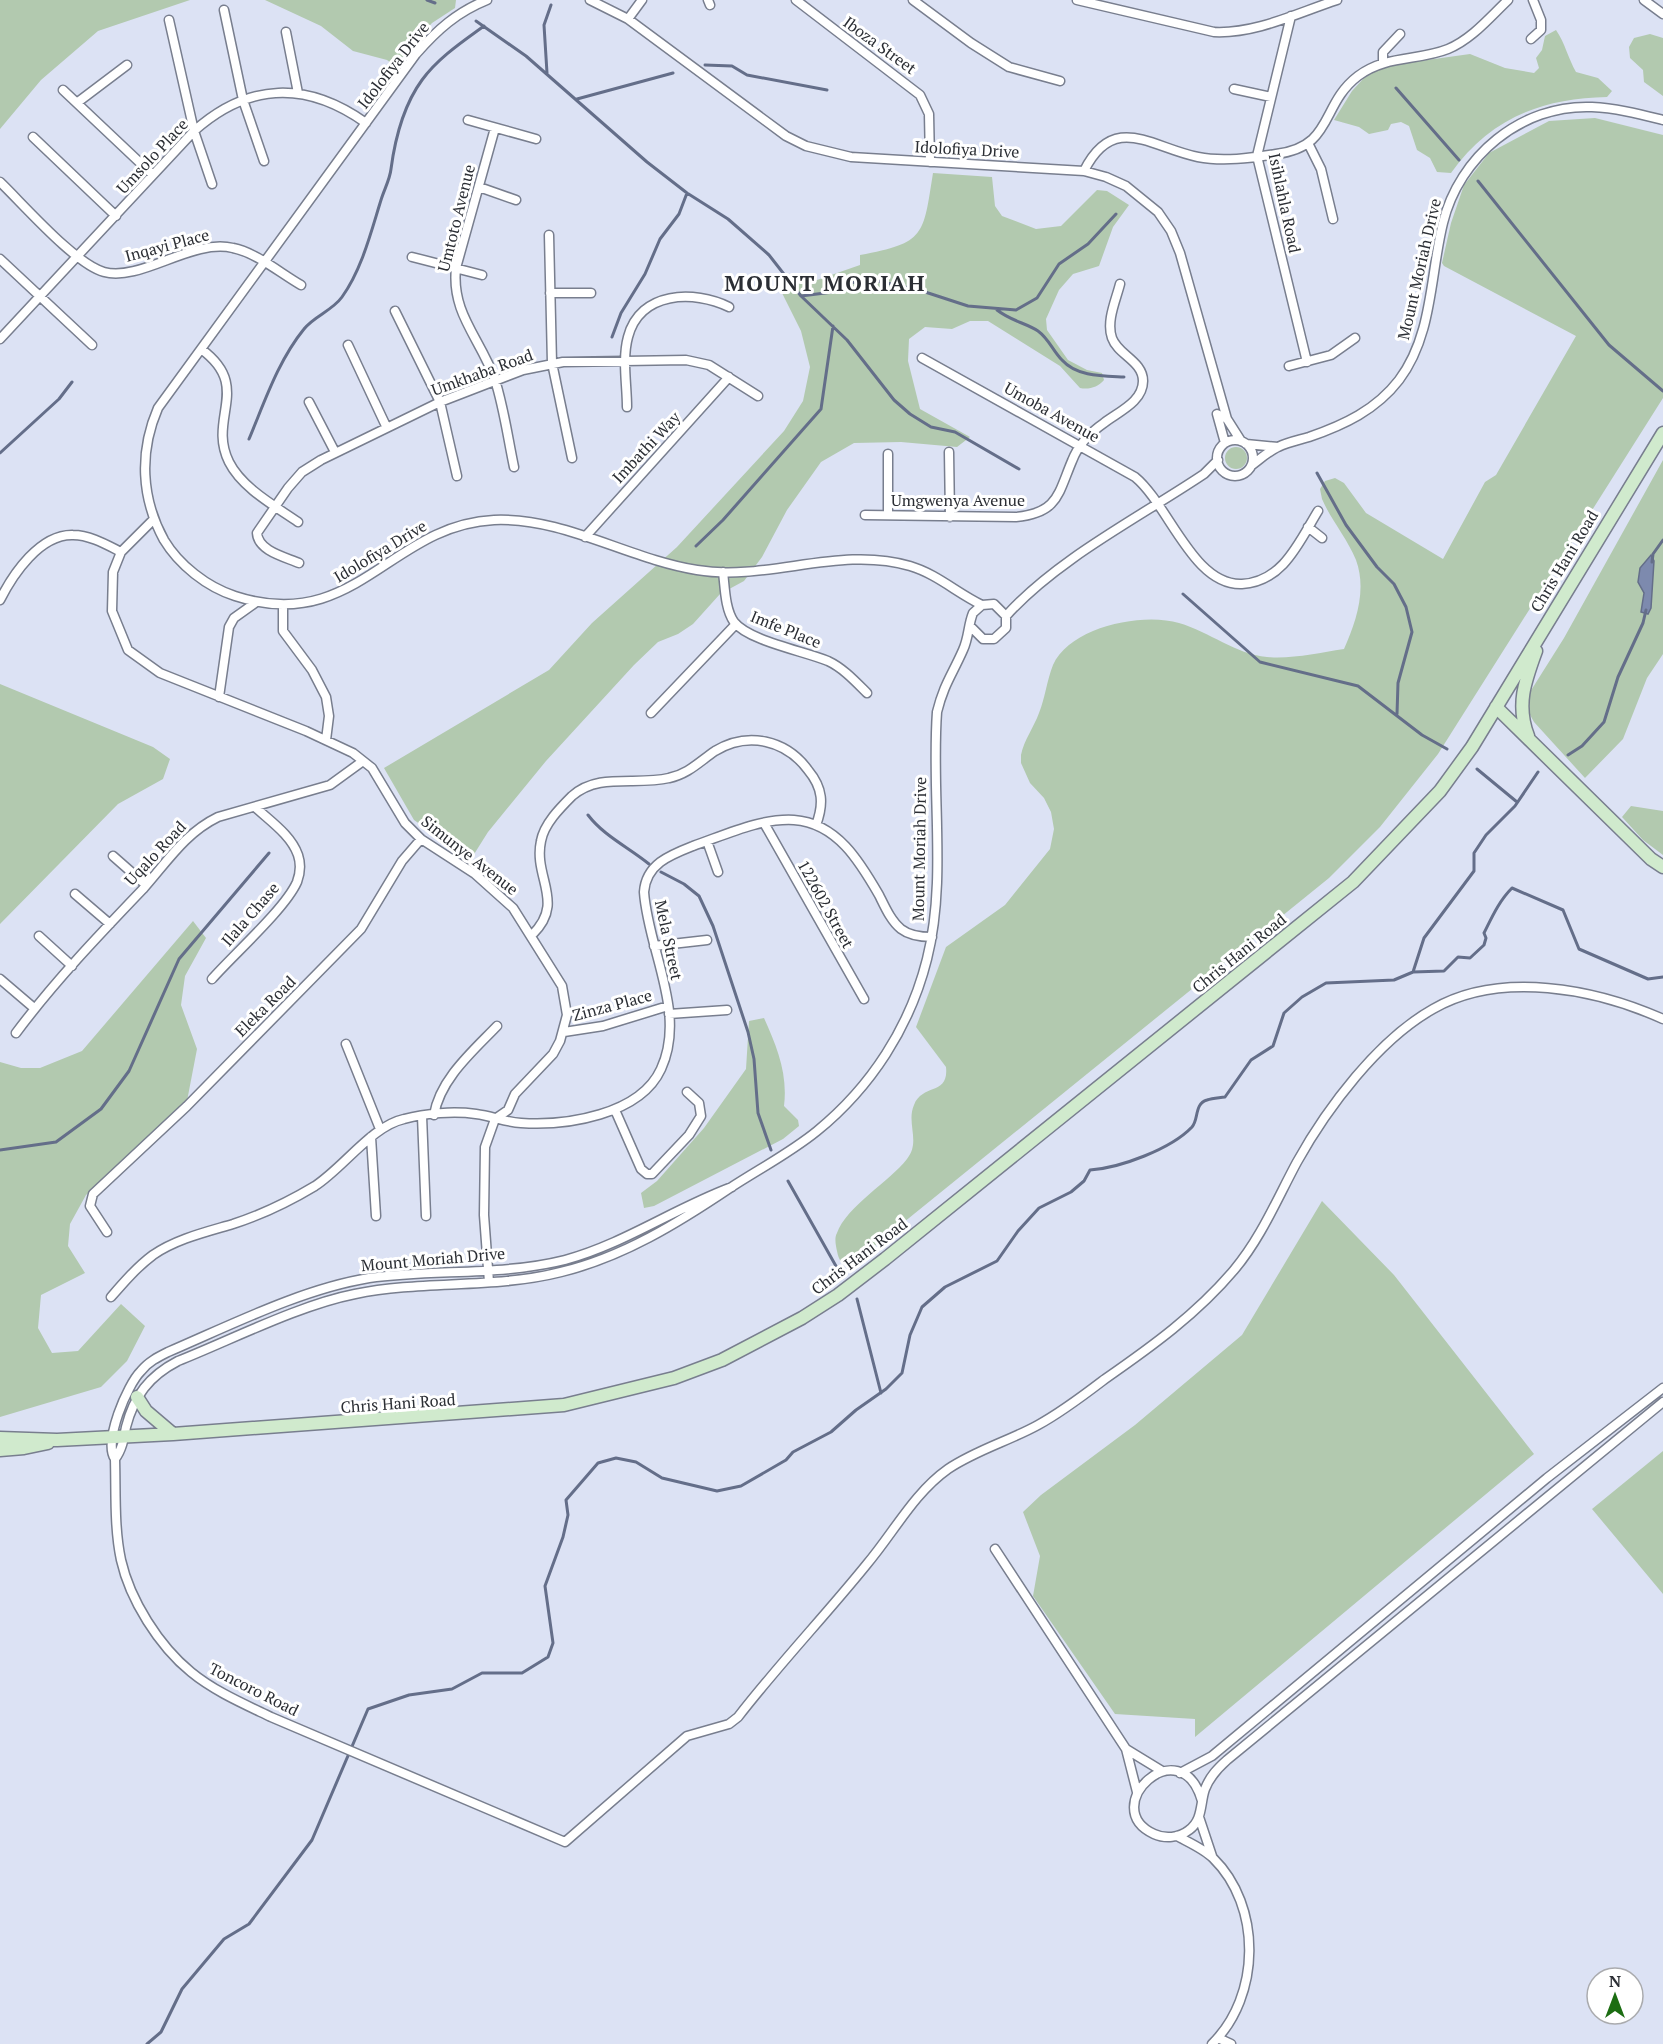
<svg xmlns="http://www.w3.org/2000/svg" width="1663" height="2044" font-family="'PT Serif',serif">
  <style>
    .green { fill: #b2c9af }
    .water { fill: #7d8aae; stroke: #646e89; stroke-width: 1.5 }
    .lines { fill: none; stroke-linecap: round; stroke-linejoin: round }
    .stream { stroke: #646e89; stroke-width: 3 }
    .street-casing { stroke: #787e8e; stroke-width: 11 }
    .secondary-casing { stroke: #787e8e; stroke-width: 15 }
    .street { stroke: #fff; stroke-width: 8 }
    .secondary { stroke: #d0eacd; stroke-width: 12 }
    .labels { text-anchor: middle; stroke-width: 6; stroke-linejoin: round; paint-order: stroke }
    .street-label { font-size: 16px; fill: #2b2e34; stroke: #fff }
    .district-label { font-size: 22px; font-weight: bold; letter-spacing: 1.5px; fill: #2b2e34; stroke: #fff }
  </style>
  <rect width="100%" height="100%" fill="#dce2f4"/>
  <!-- green -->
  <path class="green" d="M 0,0 L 190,0 L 98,31 L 41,80 L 0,129 Z
    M 265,0 L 456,0 L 455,8 L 432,23 L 395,66 L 387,60 L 353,51 L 321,26 Z
    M 1556,30 C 1565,43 1568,58 1576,72 L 1598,78 L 1612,91 L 1607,97 C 1542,98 1489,119 1451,173 L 1437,172 L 1430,158 L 1417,150 L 1409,126 L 1401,122 L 1391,124 L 1388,130 L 1369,134 L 1359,127 L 1334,120 L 1352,91 L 1364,78 L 1384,66 L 1470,54 L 1505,68 L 1534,73 L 1539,68 L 1536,58 L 1542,50 L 1545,36 Z
    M 1650,34 L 1663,38 L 1663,96 L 1644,82 L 1643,70 L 1630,58 L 1629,47 L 1634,38 Z
    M 1595,118 L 1663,135 L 1663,398 L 1438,754 L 1380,827 L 1329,878 L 851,1265 C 841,1264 839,1261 837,1251 C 836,1246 834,1238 837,1233 C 846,1207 890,1181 907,1159 C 921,1142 906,1123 914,1105 C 923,1083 949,1096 946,1067 L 916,1027 L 946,947 L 1005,905 L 1050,849 L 1054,829 L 1051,812 L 1044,798 L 1030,783 L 1021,763 L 1021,755 C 1024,740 1034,727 1039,713 C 1045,698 1047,680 1053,665 C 1070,627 1142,612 1179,623 C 1210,632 1235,654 1267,657 C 1293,659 1318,653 1344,649 C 1356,622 1367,590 1356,560 C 1347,538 1331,520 1322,499 L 1320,489 L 1325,481 L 1335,478 L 1344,483 L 1366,513 L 1443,559 L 1485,482 L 1496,475 L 1576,336 L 1444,266 L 1442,263 L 1451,223 L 1464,185 L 1489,153 L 1549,121 Z
    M 933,173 L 992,177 L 995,206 L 1002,216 L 1036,229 L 1061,226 L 1097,190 L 1107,191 L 1129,205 L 1113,227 L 1099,266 L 1073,274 L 1059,290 L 1046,319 L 1047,330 L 1068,360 L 1087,370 L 1102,373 L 1104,380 C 1098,387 1089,390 1080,388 L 1060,366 L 988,321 L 970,321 L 952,329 L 925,327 L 909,339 L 908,361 L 920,409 L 970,437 L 957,447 L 901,442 L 854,443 L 821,462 L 787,510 L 762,557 L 744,581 L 720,594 L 693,624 L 678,634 L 658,642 L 634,665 L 546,761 L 488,832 L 471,859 L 414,820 L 384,768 L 549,670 L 592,623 L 677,547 L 784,431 L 803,401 L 810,367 L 801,331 L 780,289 L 801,278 L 817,280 L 860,265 L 860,255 C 926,243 923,235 933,173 Z
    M1225 458a11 11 0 1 1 22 0a11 11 0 1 1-22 0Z
    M 1663,460 L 1663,654 L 1647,678 L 1623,739 L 1585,778 L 1534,722 L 1529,713 L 1530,692 L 1564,638 Z
    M 0,684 L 153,747 L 170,759 L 163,779 L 118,804 L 0,924 Z
    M 1631,806 L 1663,811 L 1663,855 L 1643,840 L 1622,817 Z
    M 193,921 L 206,938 L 185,976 L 181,1005 L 197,1049 L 187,1101 L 86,1195 L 70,1224 L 68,1246 L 85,1273 L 41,1295 L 38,1328 L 52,1353 L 78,1351 L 121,1304 L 145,1326 L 127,1361 L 101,1387 L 0,1417 L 0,1062 L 21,1068 L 40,1068 L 82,1051 Z
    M 764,1018 C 777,1047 788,1074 784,1106 L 798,1120 L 799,1126 L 783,1139 L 654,1206 L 644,1208 L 641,1193 L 657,1181 L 704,1128 L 746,1069 L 749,1021 Z
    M 1322,1201 L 1394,1275 L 1534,1454 L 1195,1737 L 1195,1719 L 1115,1714 L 1033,1596 L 1040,1556 L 1023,1512 L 1041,1495 L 1135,1425 L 1242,1335 Z
    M 1663,1451 L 1663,1594 L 1592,1509 Z"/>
  <!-- water -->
  <path class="water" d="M 1651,555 L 1654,561 L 1651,608 L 1648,614 L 1641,612 L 1644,593 L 1638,582 L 1640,568 Z"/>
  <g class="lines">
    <!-- stream -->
    <path class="stream" d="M 427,0 L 435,3
      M 476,21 L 526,56 L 647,162 L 687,193 L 728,219 L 769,255 L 801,296 L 847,340 L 894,400 L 910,414 L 931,427 L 955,432 L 1019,469
      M 705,65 L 732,66 L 747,75 L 827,90
      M 547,73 L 544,25 L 551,5
      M 1396,88 L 1459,160
      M 577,99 L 673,73
      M 1478,181 L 1609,345 L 1663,391
      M 801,296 L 833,292 L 863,278 L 919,290 L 968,306 L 1016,310 L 1037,298 L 1059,264 L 1088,244 L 1116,214
      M 997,310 C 1011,321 1026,323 1038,331 C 1049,339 1053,351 1062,360 C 1077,377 1104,376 1124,377
      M 612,337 L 621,313 L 645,274 L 660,239 L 679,214 L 687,193
      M 249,439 C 265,401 278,361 304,329 C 314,316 332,311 342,297 C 362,269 371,232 381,200 C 384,190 390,179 391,169 C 395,139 403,106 422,80 C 438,58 462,42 484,26
      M 0,453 L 59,399 L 72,382
      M 1317,473 L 1346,525 L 1377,567 L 1394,584 L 1406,607 L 1412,632 L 1398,683 L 1397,714
      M 696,546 L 723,520 L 821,409 L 833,326
      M 1652,562 L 1653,554 L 1663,540
      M 1183,594 L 1260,662 L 1358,686 L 1422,735 L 1447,749
      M 1568,755 L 1582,746 L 1604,722 L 1618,677 L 1643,623 L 1646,610
      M 1477,769 L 1517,802
      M 588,815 C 604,836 628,847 649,864
      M 661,872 L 684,884 L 699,896 L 713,926 L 748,1032 L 754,1059 L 758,1113 L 771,1150
      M 1413,972 L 1424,938 L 1474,871 L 1474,853 L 1486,835 L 1515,806 L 1538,772
      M 0,1150 L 56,1142 L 101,1109 L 129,1071 L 179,959 L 269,853
      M 788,1181 L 841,1275
      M 857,1299 L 881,1393
      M 147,2044 L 161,2032 L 182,1989 L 224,1939 L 249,1924 L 312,1840 L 368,1709 L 409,1695 L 452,1689 L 482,1673 L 522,1673 L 548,1657 L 553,1643 L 545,1586 L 563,1537 L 568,1515 L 566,1500 L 598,1463 L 616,1458 L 636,1462 L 662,1478 L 717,1491 L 741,1486 L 786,1460 L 793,1452 L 831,1432 L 856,1410 L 886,1389 L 902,1373 L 910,1335 L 922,1307 L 945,1287 L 997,1261 L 1018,1231 L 1039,1208 L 1071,1192 L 1084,1181 L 1090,1170 C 1120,1168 1171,1149 1192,1127 C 1199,1119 1194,1104 1207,1100 C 1213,1098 1219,1098 1225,1097 L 1251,1060 L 1273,1046 L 1284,1013 L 1302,997 L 1326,983 L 1394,980 L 1413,972 L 1444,971 L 1458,957 L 1470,958 L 1484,945 L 1486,938 L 1484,933 C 1492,917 1499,901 1512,888 L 1563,910 L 1579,949 L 1648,979 L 1663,977"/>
    <defs>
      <path id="street" d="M 487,0 C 457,12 437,30 416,54 L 158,408 C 139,452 141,498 164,540 C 179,565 207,587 235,596 C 355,635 390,525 494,520 C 564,517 628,559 697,570 C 767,582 840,545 910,566 C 937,574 957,593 982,605
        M 590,0 L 628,19 L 786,136 L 806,146 L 851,157 L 1084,171 L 1106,177 L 1126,186 L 1158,212 L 1171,231 L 1180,253 L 1227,419 L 1241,441
        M 708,0 L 710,5
        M 796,0 L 920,95 L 929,114 L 930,162
        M 913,0 L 971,43 L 1009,67 L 1060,81
        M 1077,0 L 1214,32 C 1256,34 1297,13 1337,0
        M 1644,0 L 1663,14
        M 224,10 L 243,100 L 264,161
        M 1291,16 L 1257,156 L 1307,362
        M 628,19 L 642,0
        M 169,20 L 194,131 L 212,184
        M 286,32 L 298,93
        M 1531,39 L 1541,30 L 1541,20 L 1533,0
        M 1383,62 L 1383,52 L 1400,34
        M 1234,89 L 1271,97
        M 63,90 L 153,175
        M 78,102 L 127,65
        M 468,120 L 536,139
        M 495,128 L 456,268 C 451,314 481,339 495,380 C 504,408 508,439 514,467
        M 33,137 L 116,216
        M 1309,145 L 1321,169 L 1333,219
        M 1084,171 C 1114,111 1152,148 1198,157 C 1223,162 1251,158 1276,154 C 1334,147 1320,105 1358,76 C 1386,55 1418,61 1448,49 C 1472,39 1490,17 1508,0
        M 0,182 C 23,204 75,264 104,272 C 141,282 192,238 233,248 C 257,253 280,273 301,285
        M 479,187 L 516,200
        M 549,235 L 552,363 L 572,458
        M 412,257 L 482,275
        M 0,259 L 92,345
        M 550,293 L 591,293
        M 395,311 L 440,402 L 457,476
        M 0,339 L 194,131 C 249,82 307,81 366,123
        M 348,345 L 386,426
        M 201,349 C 253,387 207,418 229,462 C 242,488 275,506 298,522
        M 922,358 L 1135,477 C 1169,505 1193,586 1242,584 C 1283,582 1299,542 1318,511
        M 1289,366 L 1331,355 L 1355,338
        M 309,402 L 335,452
        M 627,407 C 627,385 622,359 628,337 C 640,291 694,290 729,307
        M1217 458a18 18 0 1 1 36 0a18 18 0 1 1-36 0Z
        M 1225,443 L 1217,414 L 1227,419
        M 1246,444 L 1278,447
        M 949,452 L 950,517
        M 1252,465 C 1260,459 1269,451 1278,447 C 1288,442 1299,440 1309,437 C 1344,425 1376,410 1399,380 C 1433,335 1430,275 1443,223 C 1459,157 1521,104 1592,107 C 1616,108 1639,114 1663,120
        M 865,515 L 1016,517 C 1058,513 1058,494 1072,461 C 1078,445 1091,432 1104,423 C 1118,412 1143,402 1143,381 C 1143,361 1118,355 1112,338 C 1106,321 1116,300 1120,284
        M 888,515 L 888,454
        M 153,520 L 121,552 L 113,572 L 112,611 L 128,650 L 160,673 L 306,731 L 353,753 L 372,768 L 405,823 L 421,839 L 475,874 L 513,908 L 562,986 L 567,1015 L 560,1041 L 553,1054 L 515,1094 L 508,1110 L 495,1119 L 485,1147 L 484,1215 L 489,1282
        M 1308,527 L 1322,538
        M 585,537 L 729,377
        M 299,563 C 285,557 258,551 257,533 L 288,488 L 302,472 L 321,460 L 440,402 L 523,370 L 563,362 L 686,360 L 709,365 L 758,396
        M 723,572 C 725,588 725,609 734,622 C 749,641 804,651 828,661 C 843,668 855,681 867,693
        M 0,600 C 13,574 40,534 73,535 C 90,535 107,545 121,552
        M 283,606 L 283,631 L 312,670 L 326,697 L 329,716 L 326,740
        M 1006,616 C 1057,559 1140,517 1204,474 L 1218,460
        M 219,697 L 229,627 L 234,618 L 255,603
        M 651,713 L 736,624
        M 764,823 L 864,999
        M 707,841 L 718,872
        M 113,856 L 146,885
        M 75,894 L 110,924
        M 532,935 C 566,902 533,878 541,841 C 544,824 560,808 572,796 C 599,772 636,786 669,778 C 688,774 699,762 715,751 C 748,731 786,740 808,770 C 823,788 824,804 816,825
        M 39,936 L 72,966
        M 654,946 L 707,940
        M 0,979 L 34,1008
        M 212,979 C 233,955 285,909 297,882 C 300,874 301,864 298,855 C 291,835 270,821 255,807
        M 669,1014 L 727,1010
        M 564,1032 L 603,1026 L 668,1006
        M 16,1033 C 54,982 99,935 143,889 C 167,862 185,833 218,817 L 330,785 L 363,761
        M 346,1044 L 380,1129
        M 615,1110 L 641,1169 L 647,1174 L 652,1174 L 689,1135 L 701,1116 L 699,1103 L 687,1092
        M 434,1115 C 440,1079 473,1051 497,1026
        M 422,1116 L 426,1216
        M 371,1137 L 376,1216
        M 732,1187 C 675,1208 624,1244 565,1260 C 501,1276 434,1269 369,1278 C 302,1289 231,1325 168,1352 C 158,1357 148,1362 141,1371 C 127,1385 103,1442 115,1459 C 116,1492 114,1527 121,1560 C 130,1600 159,1646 191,1672 C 214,1691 244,1704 271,1717 L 565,1842 L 687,1736 L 729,1724 L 738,1717 C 779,1664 825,1616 867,1564 C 894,1532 914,1493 948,1469 C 976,1450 1009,1441 1038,1425 C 1062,1412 1084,1395 1105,1379 C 1151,1347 1197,1314 1234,1270 C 1261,1238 1277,1199 1297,1162 C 1327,1108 1378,1040 1433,1009 C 1500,970 1596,989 1663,1019
        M 107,1232 L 90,1206 L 93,1194 L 187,1106 L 361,929 L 402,861 L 421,839
        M 111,1297 C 124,1282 137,1267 153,1255 C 176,1239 206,1232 233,1224 C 261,1215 290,1201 315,1186 C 344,1167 372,1126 404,1119 C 426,1113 454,1111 476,1114 C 492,1116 505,1122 521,1123 C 566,1126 640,1115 661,1069 C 687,1013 648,950 644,892 C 646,864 670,855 693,846 C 725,835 760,818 794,820 C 837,823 860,862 879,895 C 885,907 891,921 901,929 C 910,936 922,937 932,937
        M 115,1459 C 122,1450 124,1438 126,1427 C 134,1396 149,1376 178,1361 C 231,1340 299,1305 355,1294 C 423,1280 494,1289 561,1272 C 623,1257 678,1223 730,1188 C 759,1169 790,1153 817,1131 C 871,1087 910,1027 927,959 C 947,880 931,793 937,712 C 944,684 952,675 963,650 C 969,637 968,625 973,613 L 982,605 L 994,604 L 1006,616 L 1006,628 L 994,639 L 983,639 L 972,628
        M 995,1549 L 1126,1749 L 1137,1792
        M 1126,1749 L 1162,1771
        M 1180,1773 L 1212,1756 L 1547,1478 L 1663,1388
        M 1202,1801 C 1181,1727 1096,1807 1154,1834 C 1165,1839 1179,1838 1189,1830 C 1203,1820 1200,1803 1205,1789 C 1210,1776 1218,1768 1227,1760 L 1663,1402
        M 1199,1817 L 1212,1856
        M 1177,1836 C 1188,1842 1204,1849 1213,1858 C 1262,1906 1261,1996 1212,2044
        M 1218,2038 L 1231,2044"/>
      <path id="secondary" d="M 1496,707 L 1651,859 L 1663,867
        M 1528,736 C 1516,705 1525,681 1536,651
        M 137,1397 L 146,1411 L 173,1434
        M 0,1438 L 57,1440 L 173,1434 L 564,1405 L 674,1378 L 722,1360 L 802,1318 L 838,1295 L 885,1259 L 1353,882 L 1440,791 L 1472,747 L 1663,433
        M 0,1450 L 24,1448 L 48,1443"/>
    </defs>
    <!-- street casing -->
    <use href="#street" class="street-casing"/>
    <!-- secondary casing -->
    <use href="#secondary" class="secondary-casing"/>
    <!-- street -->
    <use href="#street" class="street"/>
    <!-- secondary -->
    <use href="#secondary" class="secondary"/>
  </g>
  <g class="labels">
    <!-- street labels -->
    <g class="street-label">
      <text transform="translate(880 45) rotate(36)" y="6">Iboza Street</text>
      <text transform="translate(393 65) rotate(-52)" y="6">Idolofiya Drive</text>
      <text transform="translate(967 149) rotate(3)" y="6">Idolofiya Drive</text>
      <text transform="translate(152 156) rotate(-47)" y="6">Umsolo Place</text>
      <text transform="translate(1285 203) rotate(78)" y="6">Isihlahla Road</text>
      <text transform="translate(456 218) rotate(-76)" y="6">Umtoto Avenue</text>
      <text transform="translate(167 245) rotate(-15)" y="6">Inqayi Place</text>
      <text transform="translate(1419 269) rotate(-77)" y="6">Mount Moriah Drive</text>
      <text transform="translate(482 372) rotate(-20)" y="6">Umkhaba Road</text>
      <text transform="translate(1052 412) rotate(29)" y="6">Umoba Avenue</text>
      <text transform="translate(646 447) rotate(-47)" y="6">Imbathi Way</text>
      <text x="958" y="506">Umgwenya Avenue</text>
      <text transform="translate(380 551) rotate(-31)" y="6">Idolofiya Drive</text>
      <text transform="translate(1564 561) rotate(-59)" y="6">Chris Hani Road</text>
      <text transform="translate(786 629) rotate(22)" y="6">Imfe Place</text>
      <text transform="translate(919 849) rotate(-89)" y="6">Mount Moriah Drive</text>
      <text transform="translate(155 853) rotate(-47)" y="6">Uqalo Road</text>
      <text transform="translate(470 855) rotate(38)" y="6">Simunye Avenue</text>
      <text transform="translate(826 904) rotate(61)" y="6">122602 Street</text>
      <text transform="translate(250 914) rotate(-49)" y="6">Ilala Chase</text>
      <text transform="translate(669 940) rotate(78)" y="6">Mela Street</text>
      <text transform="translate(1239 953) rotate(-39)" y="6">Chris Hani Road</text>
      <text transform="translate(612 1005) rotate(-15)" y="6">Zinza Place</text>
      <text transform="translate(265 1006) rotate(-45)" y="6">Eleka Road</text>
      <text transform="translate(859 1256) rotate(-37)" y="6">Chris Hani Road</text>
      <text transform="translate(433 1259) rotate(-5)" y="6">Mount Moriah Drive</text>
      <text transform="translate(398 1403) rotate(-4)" y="6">Chris Hani Road</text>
      <text transform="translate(254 1689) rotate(27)" y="6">Toncoro Road</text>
    </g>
    <!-- district labels -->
    <g class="district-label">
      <text x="825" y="291">MOUNT MORIAH</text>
    </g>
  </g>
  <!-- north arrow -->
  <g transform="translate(1615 1996)"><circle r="28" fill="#ffffff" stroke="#aaabae" stroke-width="1.5"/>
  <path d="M0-4.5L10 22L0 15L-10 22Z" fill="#1c6d12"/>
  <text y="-9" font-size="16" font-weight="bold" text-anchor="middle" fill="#2b2e34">N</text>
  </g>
</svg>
